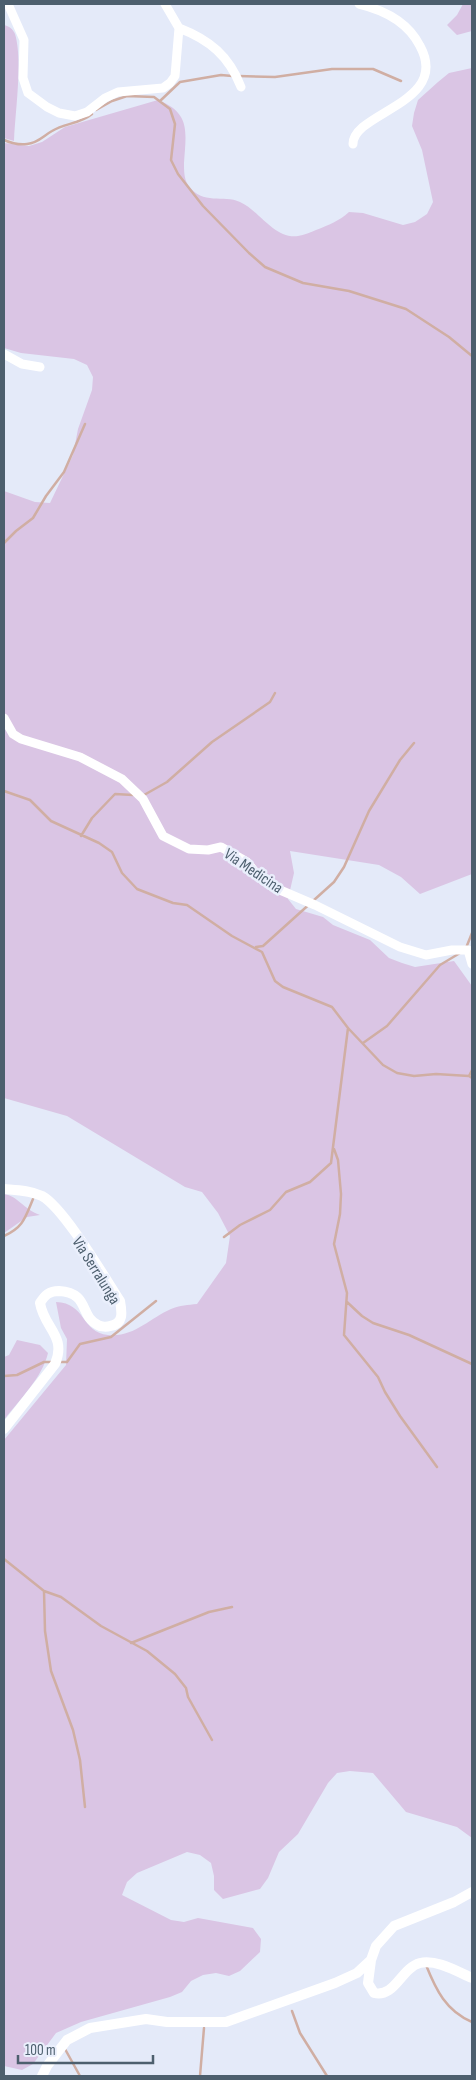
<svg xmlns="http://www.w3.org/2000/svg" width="476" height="2080" font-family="'Sofia Sans Condensed',sans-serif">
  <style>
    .green { fill: #dac5e4 }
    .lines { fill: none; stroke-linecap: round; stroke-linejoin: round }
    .stream { stroke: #d0aea3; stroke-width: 2.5 }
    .minor { stroke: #fff; stroke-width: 9 }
    .tertiary { stroke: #fff; stroke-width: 10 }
    .labels { text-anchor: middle; stroke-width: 5; stroke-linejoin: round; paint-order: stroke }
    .street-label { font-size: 16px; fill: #4d5f6e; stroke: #eaeffc }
  </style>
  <rect width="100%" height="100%" fill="#e4eaf9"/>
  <!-- green -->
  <path class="green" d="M 463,4 L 472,4 L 472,31 L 457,35 L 447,25 L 457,15 Z
    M 4,25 C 9,26 13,29 15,34 C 23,60 15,113 14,141 L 4,138 Z
    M 472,68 L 472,874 L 420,894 L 401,877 L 379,865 L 290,851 L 294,873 L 288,899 L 296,909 L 323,917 L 333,925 L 370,940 L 389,958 L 402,963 L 415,967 L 454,961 L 472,986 L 472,1838 L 457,1827 L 406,1812 L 373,1773 L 350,1771 L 337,1773 L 328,1783 L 298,1834 L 279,1852 L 268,1878 L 260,1889 L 223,1899 L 214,1890 L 214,1876 L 211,1863 L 200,1855 L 187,1852 L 137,1873 L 127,1882 L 122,1895 L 171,1920 L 184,1922 L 198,1918 L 253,1928 L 261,1939 L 260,1952 L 240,1971 L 229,1976 L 216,1973 L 203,1975 L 191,1981 L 182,1992 L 170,1997 L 81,2022 L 56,2033 L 33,2064 L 22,2070 L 4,2066 L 4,1440 L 66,1365 L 67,1339 L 61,1328 L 56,1302 C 86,1303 81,1332 108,1335 C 133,1338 150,1318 171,1309 C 180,1305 188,1305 197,1304 L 226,1263 L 230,1236 L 218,1213 L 202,1192 L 185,1187 L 67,1116 L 4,1098 L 4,491 L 35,502 L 50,503 L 73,455 L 78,429 L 92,390 L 93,377 L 87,365 L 74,359 L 21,353 L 4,348 L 4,143 L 29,146 L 42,142 L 65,127 L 158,100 C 191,113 186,132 184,163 C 184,170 184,179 188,185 C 203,206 223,194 240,202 C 260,211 274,239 298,236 C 304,235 311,232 316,230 C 329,225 339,221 349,212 L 363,213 L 403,225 L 415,222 L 427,214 L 433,202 L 422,150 L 412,126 L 414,113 L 418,100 L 438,82 L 449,73 Z
    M 4,1194 C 18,1196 23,1209 40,1215 L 27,1217 L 4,1233 Z
    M 17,1340 L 40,1345 L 48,1353 C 42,1378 20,1399 4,1420 L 4,1357 L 9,1355 Z"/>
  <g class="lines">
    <!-- stream -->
    <path class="stream" d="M 238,76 L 275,77 L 332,69 L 373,69 L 401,81
      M 160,101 L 180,82 L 221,75 L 232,76
      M 96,110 L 112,101 L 127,96 L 154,97 L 170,109 L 175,124 L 171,160 L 178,174 L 203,206 L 249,253 L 265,267 L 303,283 L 349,291 L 406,309 L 449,337 L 472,356
      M 4,140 C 11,143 20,145 27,144 C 38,143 43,136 52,131 C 65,123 80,124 92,114
      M 4,543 L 16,531 L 33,518 L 46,496 L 64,472 L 85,424
      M 4,791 L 30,800 L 51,821 L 99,843 L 112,852 L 122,873 L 137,889 L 173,903 L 187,905 L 232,936 L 262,952 L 275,981 L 283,987 L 332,1007 L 348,1028 L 383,1065 L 397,1073 L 414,1076 L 436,1074 L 469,1076 L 472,1078
      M 144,795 L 167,782 L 212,742 L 270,702 L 275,693
      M 81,836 L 92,818 L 115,794 L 133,795
      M 256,947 L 263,946 L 334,882 L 344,867 L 369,811 L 400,760 L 414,743
      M 466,948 L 472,933
      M 363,1043 L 387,1026 L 440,965 L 460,953
      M 469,1076 L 472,1070
      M 334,1149 L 338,1160 L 341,1194 L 340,1214 L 334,1244 L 347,1293 L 344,1335 L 378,1377 L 385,1392 L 400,1416 L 437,1467
      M 4,1236 C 23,1228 25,1218 33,1199
      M 224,1237 L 240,1225 L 270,1210 L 286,1192 L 310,1182 L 331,1163 L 348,1028
      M 347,1302 L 362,1316 L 373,1323 L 409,1335 L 472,1364
      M 58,1362 L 67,1362 L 80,1344 L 111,1337 L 156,1301
      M 4,1376 L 17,1375 L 44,1362 L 53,1362
      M 4,1559 L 44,1591 L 61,1597 L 101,1626 L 147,1651 L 175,1674 L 186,1688 L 188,1697 L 212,1740
      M 44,1591 L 45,1631 L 51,1671 L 73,1730 L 80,1760 L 85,1807
      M 131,1643 L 209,1612 L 232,1607
      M 426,1965 C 436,1990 446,2011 472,2022
      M 292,2011 L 300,2033 L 327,2076
      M 65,2049 L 80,2076
      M 200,2076 L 204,2028"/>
    <!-- minor -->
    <path class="minor" d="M 8,4 L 24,40 L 23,78 L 28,93 L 47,107 L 59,113 L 75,116 L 87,112 L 105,98 L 118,92 L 163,88 L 170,83 L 175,76 L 179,28 L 165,4
      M 179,28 C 210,40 229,56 241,87
      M 353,144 C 353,112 451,103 420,46 C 408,22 384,10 359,4
      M 4,354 L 22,364 L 40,367
      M 4,718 L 13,734 L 21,739 L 80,757 L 122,779 L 143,799 L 163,836 L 189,849 L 208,850 L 221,847 L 247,862 L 261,879 L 280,890 L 315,905 L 400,947 L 426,955 L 452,950 L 468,950 L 472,964"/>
    <!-- tertiary -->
    <path class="tertiary" d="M 4,1189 C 16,1190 30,1190 42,1196 C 64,1208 105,1278 120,1301 C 122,1312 124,1324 110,1326 C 107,1327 101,1327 98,1325 C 79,1316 90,1293 59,1291 C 49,1291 45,1295 40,1303 C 44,1328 67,1336 55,1364 L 4,1429
      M 371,1960 L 368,1983 L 374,1993 C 395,1998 401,1968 420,1963 C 437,1959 458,1972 472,1978
      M 42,2076 L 47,2066 L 67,2040 L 90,2028 L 146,2019 L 167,2022 L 226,2022 L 335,1983 L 357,1973 L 371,1960 L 376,1946 L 394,1926 L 454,1902 L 472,1892"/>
  </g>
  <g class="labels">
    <!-- street labels -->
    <g class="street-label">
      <text transform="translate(254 870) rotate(34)" y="6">Via Medicina</text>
      <text transform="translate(97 1270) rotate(58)" y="6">Via Serralunga</text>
    </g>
  </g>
  <!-- border -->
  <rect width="476" height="2080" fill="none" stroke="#4d5f6e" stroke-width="10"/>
  <!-- scale -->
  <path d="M18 2055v8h135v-8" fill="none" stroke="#4d5f6e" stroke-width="2.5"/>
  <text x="25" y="2055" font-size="15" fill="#4d5f6e" stroke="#eaeffc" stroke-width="4" paint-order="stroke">100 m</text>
</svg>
